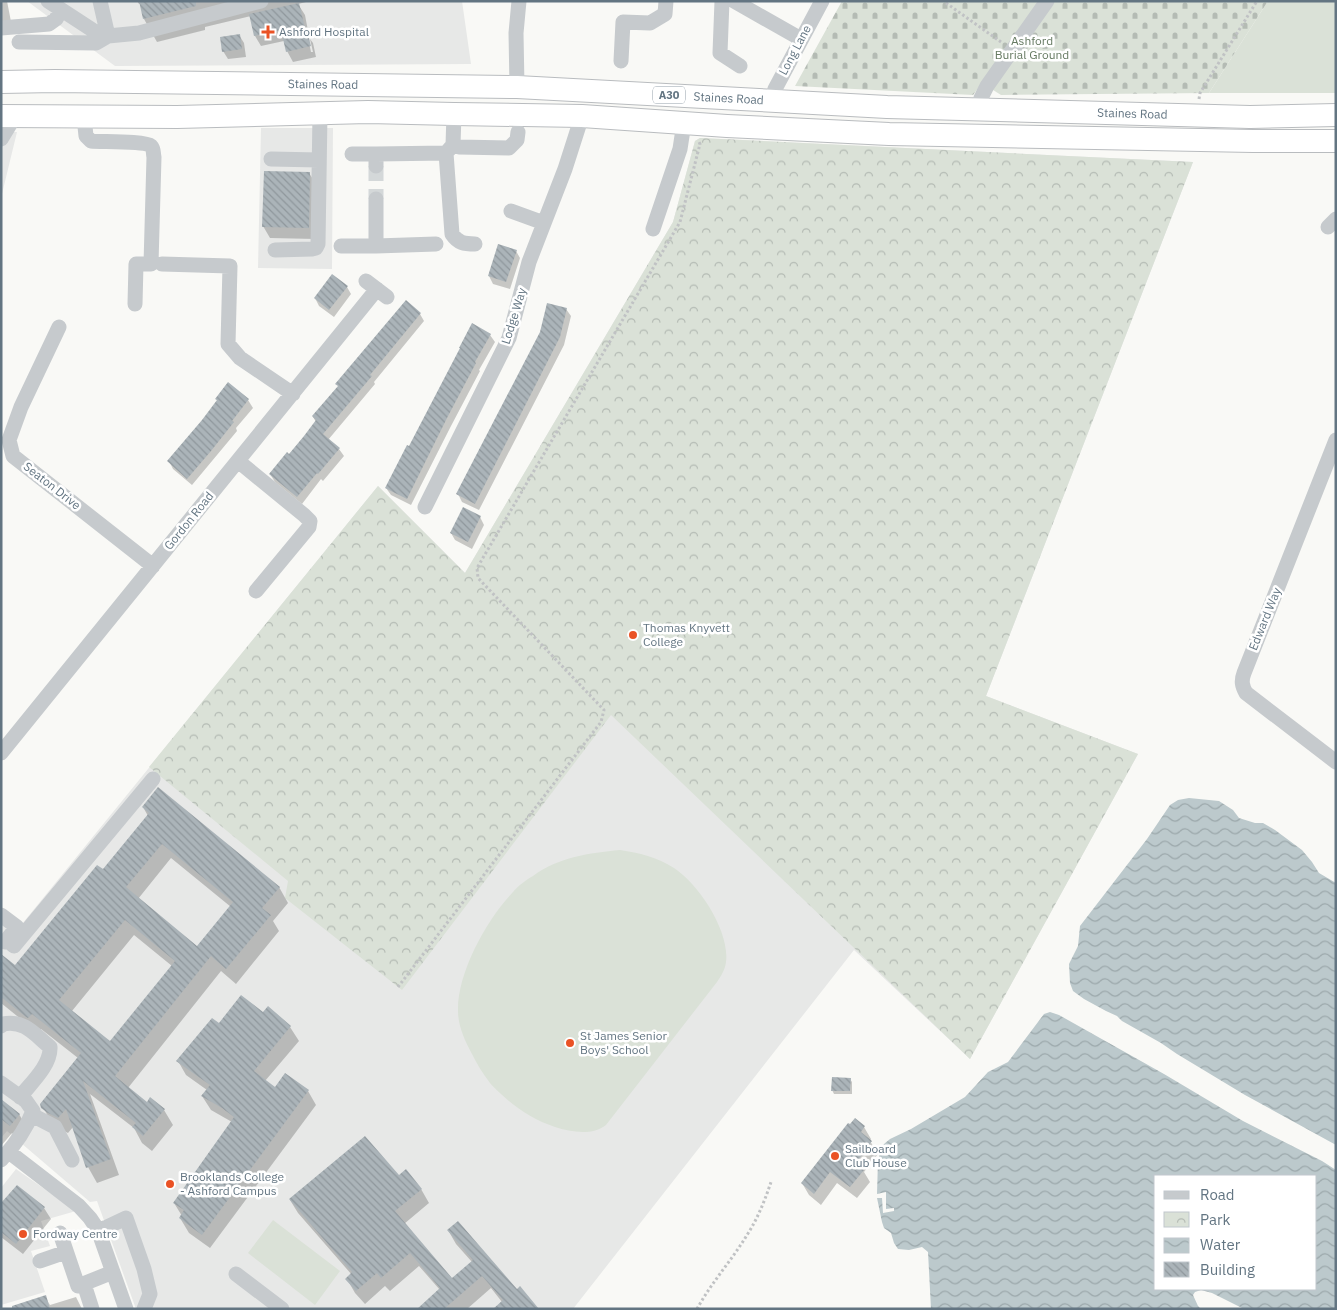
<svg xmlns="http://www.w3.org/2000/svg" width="1337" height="1310" font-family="'IBM Plex Sans',sans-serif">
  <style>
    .built { fill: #e7e8e7 }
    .green { fill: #dae1d7 }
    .cemetery { fill: url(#cemetery-stones) }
    .park { fill: url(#park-crowns) }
    .water { fill: url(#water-waves); fill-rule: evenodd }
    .shadow { fill: #0003; fill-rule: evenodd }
    .building { fill: url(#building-back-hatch); fill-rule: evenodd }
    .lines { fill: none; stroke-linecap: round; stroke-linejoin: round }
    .minor-tunnel { stroke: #d4d8d9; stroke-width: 15; stroke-dasharray: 15 8; stroke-linecap: butt }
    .highway-casing { stroke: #b9bcbf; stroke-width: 24 }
    .path { stroke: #c0c2c4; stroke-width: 3; stroke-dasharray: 2.5 2.5; stroke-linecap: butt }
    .minor { stroke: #c6cacd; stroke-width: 15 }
    .highway { stroke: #fff; stroke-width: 22 }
    .poi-dot { fill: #ea5225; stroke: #fff; stroke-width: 2 }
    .labels { text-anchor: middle; stroke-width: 5; stroke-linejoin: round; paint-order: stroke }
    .shield { fill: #fff; stroke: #929ea8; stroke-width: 1 }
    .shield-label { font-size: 11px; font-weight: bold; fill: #637582 }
    .poi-label { font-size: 12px; fill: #637582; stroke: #fff; text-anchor: start }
    .park-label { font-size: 12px; fill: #667a62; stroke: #fff }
    .street-label { font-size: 12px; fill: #637582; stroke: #fff }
  </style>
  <defs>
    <pattern id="cemetery-stones" width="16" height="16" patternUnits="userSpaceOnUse" patternTransform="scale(1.25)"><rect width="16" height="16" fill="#dae1d7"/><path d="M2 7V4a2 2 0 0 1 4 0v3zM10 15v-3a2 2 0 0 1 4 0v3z" fill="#b4bbb4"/></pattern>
    <pattern id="park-crowns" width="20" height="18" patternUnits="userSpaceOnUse" patternTransform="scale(1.25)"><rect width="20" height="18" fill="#dae1d7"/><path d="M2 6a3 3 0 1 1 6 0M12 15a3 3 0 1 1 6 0" fill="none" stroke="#b4bbb4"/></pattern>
    <pattern id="water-waves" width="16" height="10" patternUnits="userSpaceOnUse" patternTransform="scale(1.25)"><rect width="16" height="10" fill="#bcc9cc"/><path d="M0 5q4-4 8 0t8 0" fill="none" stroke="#9ca8ab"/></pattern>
    <pattern id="building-back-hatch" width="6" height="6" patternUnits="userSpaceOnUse" patternTransform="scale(1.25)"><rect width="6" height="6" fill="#abb4b9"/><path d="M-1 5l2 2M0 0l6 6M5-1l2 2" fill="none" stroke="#8f979c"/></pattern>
  </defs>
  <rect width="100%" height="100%" fill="#f9f9f6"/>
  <!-- built -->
  <path class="built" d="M 27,1 L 462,1 L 471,64 L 115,66 Z
    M 261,128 L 333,128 L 332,269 L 258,268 Z
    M 1,132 L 17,132 L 1,198 Z
    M 700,138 L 1193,162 L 986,696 L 1138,754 L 970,1059 L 854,950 L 573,1309 L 136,1309 L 97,1201 L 90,1202 L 7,1131 L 1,1138 L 1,907 L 22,924 L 378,486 L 465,573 L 673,222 L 695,141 Z
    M 16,1169 L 76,1211 L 41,1221 L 50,1246 L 31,1251 L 45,1292 L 1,1305 L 1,1188 Z"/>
  <!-- green -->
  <path class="green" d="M 1268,1 L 1336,1 L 1336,93 L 1209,93 Z
    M 620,850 C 639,853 657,857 674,868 C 699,884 730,932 726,962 C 725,970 721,976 717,982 L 606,1125 C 592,1136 571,1132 555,1127 C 534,1120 517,1109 501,1094 C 497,1090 493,1087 490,1083 C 483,1074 477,1064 472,1054 C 465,1041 458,1026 458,1011 C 457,973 487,919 513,892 C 518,886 526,880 533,876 C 559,857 589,853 620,850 Z
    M 273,1220 L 340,1271 L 315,1305 L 248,1253 Z"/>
  <!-- cemetery -->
  <path class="cemetery" d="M 842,1 L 1268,1 L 1209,93 L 1001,95 L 982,83 L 973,95 L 795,86 Z"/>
  <!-- park -->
  <path class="park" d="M 700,138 L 1193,162 L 986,696 L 1138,754 L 970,1059 L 611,715 L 402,990 L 285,898 L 288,881 L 149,767 L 378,486 L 465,573 L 673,222 L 695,141 Z"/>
  <!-- water -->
  <path class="water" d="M 1189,798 L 1219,801 L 1233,810 L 1239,818 L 1255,823 L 1263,823 L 1275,830 L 1302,850 L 1312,862 L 1319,873 L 1336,883 L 1336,1145 L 1245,1095 L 1177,1054 L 1161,1043 L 1122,1021 L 1117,1016 L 1106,1011 L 1084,999 L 1073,991 L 1070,983 L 1069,964 L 1078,946 L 1080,926 L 1147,839 L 1170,805 L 1178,800 Z
    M 1050,1012 L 1059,1015 L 1164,1074 L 1243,1121 L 1322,1161 L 1336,1170 L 1336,1309 L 1244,1309 L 1212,1293 L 1201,1290 L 1195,1292 L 1193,1295 L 1198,1306 L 1201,1309 L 931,1309 L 928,1252 L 922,1247 L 909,1250 L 898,1249 L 894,1243 L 891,1233 L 884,1228 L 882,1222 L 877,1198 L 882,1198 L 883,1213 L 894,1211 L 894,1208 L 886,1209 L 886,1192 L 877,1194 L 878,1160 L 880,1153 L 884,1144 L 890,1139 L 911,1129 L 965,1097 L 988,1072 L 1008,1062 L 1044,1014 ZM 1156,1176 L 1316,1176 L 1316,1289 L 1156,1289 Z"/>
  <!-- shadow -->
  <path class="shadow" d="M 1,1 L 7,1 L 13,32 L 1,35 Z
    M 137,1 L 310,1 L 298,4 L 305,15 L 309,36 L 307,33 L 311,52 L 313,52 L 310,39 L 313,43 L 316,57 L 293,62 L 287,51 L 284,41 L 261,46 L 255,36 L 251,16 L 205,27 L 205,30 L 157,42 L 144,19 L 141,4 L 139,4 Z
    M 239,35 L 244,43 L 246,57 L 228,59 L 223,51 Z
    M 309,173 L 316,184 L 315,239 L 270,238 L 263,226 Z
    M 516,251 L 520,258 L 510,289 L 493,284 L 489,276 Z
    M 347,287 L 351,294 L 334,317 L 319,306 L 315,298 Z
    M 566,309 L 571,316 L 564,345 L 479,510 L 462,502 L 458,494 L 541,332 Z
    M 420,314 L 424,321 L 374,382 L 375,384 L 328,440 L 339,449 L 344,456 L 323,481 L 321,479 L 302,504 L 275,482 L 270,474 L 289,455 L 316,422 L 313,417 Z
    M 490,335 L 495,342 L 479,370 L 480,371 L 451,426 L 411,505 L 391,495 L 386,488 Z
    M 228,384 L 248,400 L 253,408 L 236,428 L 237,431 L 192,485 L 173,469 L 169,461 L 218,402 L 216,399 Z
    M 480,517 L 484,525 L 472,549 L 455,540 L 451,533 Z
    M 143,807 L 279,887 L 288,903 L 273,921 L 279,931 L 236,984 L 221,971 L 128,1088 L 147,1103 L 164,1110 L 173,1125 L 152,1151 L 142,1143 L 134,1128 L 90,1094 L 119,1175 L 97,1183 L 88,1167 L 73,1127 L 68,1133 L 58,1128 L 52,1123 L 41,1104 L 78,1058 L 41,1029 L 38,1033 L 1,1003 L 1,960 L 16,967 L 104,870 L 148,816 ZM 171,858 L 231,907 L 198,948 L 138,899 ZM 134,935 L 172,966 L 110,1043 L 72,1011 Z
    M 263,1014 L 290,1027 L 299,1041 L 265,1081 L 276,1088 L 308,1091 L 316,1105 L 210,1248 L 189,1233 L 180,1218 L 182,1216 L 174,1203 L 232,1122 L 211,1110 L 202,1096 L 207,1090 L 186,1075 L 178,1061 L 219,1025 Z
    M 850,1079 L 852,1082 L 852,1094 L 834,1094 L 832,1090 Z
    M 1,1101 L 19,1114 L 26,1126 L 17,1137 L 12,1133 L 1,1146 Z
    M 855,1120 L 864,1127 L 871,1139 L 870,1141 L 878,1154 L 864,1172 L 870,1182 L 857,1198 L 837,1183 L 821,1205 L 809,1195 L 802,1183 Z
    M 399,1177 L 421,1189 L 429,1203 L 404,1224 L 452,1280 L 472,1262 L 456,1244 L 448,1230 L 517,1291 L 502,1302 L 491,1288 L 467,1309 L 419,1309 L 440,1290 L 419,1266 L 390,1291 L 385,1286 L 365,1304 L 355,1293 L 347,1279 L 352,1275 L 298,1213 L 290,1200 Z
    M 1,1205 L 44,1208 L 51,1219 L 23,1254 L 1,1237 Z
    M 45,1297 L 50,1305 L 76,1297 L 82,1309 L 9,1309 Z"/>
  <!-- building -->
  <path class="building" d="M 139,1 L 196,1 L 196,6 L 143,19 Z
    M 299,3 L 306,32 L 307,31 L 311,46 L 286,52 L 281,30 L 254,36 L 249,14 Z
    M 240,34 L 242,49 L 222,52 L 220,37 Z
    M 264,171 L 310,172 L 309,228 L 262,227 Z
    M 498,244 L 517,250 L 506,282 L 488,276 Z
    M 332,274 L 348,286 L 329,310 L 314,298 Z
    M 406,300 L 421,313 L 370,375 L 372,376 L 323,434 L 340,448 L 318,474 L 317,473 L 297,497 L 269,474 L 287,452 L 289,454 L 304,436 L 316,420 L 312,416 L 338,386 L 335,384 Z
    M 547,303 L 567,308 L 560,337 L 475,504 L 456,494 L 540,332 Z
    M 472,323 L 491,334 L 475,362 L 476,363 L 447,418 L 407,499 L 385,488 L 407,445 L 409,446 L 460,348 L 459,348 Z
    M 228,382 L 249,399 L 232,421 L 234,422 L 211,451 L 187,479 L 167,461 L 202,420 L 217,400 L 215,399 Z
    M 463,507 L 481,516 L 468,542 L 450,533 Z
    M 158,787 L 280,887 L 262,908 L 271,915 L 226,969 L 211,956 L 115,1076 L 147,1102 L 150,1097 L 165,1109 L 143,1136 L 132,1127 L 136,1123 L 83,1081 L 111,1159 L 86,1168 L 66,1109 L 58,1118 L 48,1113 L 41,1108 L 40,1104 L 81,1053 L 32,1014 L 28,1018 L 26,1017 L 1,997 L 1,954 L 15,965 L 97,865 L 103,869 L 149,813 L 142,807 ZM 162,844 L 233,902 L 197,946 L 126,887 ZM 125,920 L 175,961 L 110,1041 L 59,1000 Z
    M 241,995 L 263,1012 L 268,1006 L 291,1026 L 254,1071 L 275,1087 L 285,1073 L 309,1090 L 202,1235 L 179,1218 L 184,1210 L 173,1203 L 234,1117 L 222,1108 L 201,1096 L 210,1085 L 176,1061 L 212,1018 L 219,1023 Z
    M 832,1077 L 851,1078 L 850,1091 L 831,1091 Z
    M 1,1099 L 20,1114 L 10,1126 L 1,1119 Z
    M 855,1118 L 865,1126 L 861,1132 L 872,1141 L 856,1163 L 864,1170 L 850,1187 L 830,1172 L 814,1194 L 801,1183 L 848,1123 L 850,1124 Z
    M 365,1136 L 399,1175 L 406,1169 L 422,1189 L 395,1211 L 452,1278 L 473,1260 L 447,1230 L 458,1221 L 517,1289 L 520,1286 L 539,1309 L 493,1309 L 503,1300 L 482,1276 L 444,1309 L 417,1309 L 440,1288 L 410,1253 L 381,1278 L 377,1273 L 356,1291 L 345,1279 L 352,1272 L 289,1199 Z
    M 17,1185 L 45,1207 L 16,1244 L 1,1232 L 1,1203 Z
    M 46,1295 L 50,1309 L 12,1309 L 12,1306 Z"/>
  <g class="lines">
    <!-- minor-tunnel -->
    <path class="minor-tunnel" d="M 376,166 L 376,199"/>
    <defs>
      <g id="highway">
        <path id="s1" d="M 1,82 L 55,81 L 517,87 L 887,107 L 1250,117 L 1336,115"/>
        <path d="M 1,116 L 177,117 L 368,112 L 454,114 L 582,116 L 727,126 L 889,134 L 1253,141 L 1336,141"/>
      </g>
    </defs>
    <!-- highway casing -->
    <use href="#highway" class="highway-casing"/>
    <!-- path -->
    <path class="path" d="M 946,3 L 1001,42
      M 1199,99 L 1200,93 L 1257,1
      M 398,987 L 601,722 L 604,710 L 478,578 L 477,568 L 680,222 L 700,144 L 699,142
      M 697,1309 C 711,1283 732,1260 747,1235 C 758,1218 765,1200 771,1182"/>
    <!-- minor -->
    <path class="minor" d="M 48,1 L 94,31 L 108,36 L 139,33 L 261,1
      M 722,1 L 720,53 L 740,66
      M 734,1 L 801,39
      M 1,28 L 49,24 L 56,19 L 61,10
      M 19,42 L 96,43 L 108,36 L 100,1
      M 621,61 L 623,22 L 650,23 L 665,14 L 666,1
      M 517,87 L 516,33 L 519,1
      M 772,100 L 775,89 L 822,1
      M 980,109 L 981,98 L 987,86 L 1047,1
      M 84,117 L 86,136 L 91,141 C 101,142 145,141 151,146 C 154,149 153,153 154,157 L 151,264 L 136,264 L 135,304
      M 1,139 L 15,116
      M 453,145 L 459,147 L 509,148 L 517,140 L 518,132
      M 446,153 L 452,234 C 458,243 464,244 475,244
      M 352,154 L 376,154
      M 271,159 L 319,160
      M 376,166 L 376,154 L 446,153 L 453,145 L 454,114
      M 376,199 L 376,246 L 436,244
      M 511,211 L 544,223
      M 1328,227 L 1336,219
      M 653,229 L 680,149 L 684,123
      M 341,246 L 376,246
      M 275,250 L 312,249 L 316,248 L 318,244 L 320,113
      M 162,264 L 230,266 L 228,344 L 240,358 L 293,394
      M 366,281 L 387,297
      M 59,327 L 21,407 L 9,440 L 13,456 L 153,566
      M 1336,440 L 1244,673 C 1241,681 1242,686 1246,693 L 1336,762
      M 238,461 L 304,515 L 310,521 L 309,527 L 256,591
      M 425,507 L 509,338 L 529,262 L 565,169 L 582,116
      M 1,753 L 377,289
      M 1,915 L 17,927 L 5,942
      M 7,940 L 14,946 L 153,779
      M 1,1026 L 3,1024 C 25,1020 34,1034 50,1047 C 51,1065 31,1083 20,1097
      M 1,1083 L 26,1101 L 33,1111 C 26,1129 14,1146 1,1160
      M 32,1115 L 55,1127 L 72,1160
      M 9,1152 L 79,1206 L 90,1218 L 98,1230 L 126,1309
      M 98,1230 L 107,1227 L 126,1218 L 144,1269 L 150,1294 L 144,1309
      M 60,1233 L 78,1286 L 113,1272
      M 40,1261 L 66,1252
      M 236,1274 L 282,1309
      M 84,1284 L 92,1309"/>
    <!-- highway -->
    <use href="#highway" class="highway"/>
  </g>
  <!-- markers -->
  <g class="poi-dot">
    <path d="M265.5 24.5h5v5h5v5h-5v5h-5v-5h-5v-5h5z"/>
    <circle cx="633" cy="635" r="5"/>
    <circle cx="570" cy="1043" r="5"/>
    <circle cx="835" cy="1156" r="5"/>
    <circle cx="170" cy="1184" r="5"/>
    <circle cx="23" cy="1234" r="5"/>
  </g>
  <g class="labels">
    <!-- shield labels -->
    <rect class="shield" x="653" y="86.5" width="32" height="17" rx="4"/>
    <g class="shield-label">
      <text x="669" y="99">A30</text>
    </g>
    <!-- poi labels -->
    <g class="poi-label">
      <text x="279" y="36">Ashford Hospital</text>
      <text x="643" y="632">Thomas Knyvett<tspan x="643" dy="14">College</tspan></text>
      <text x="580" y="1040">St James Senior<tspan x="580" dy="14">Boys' School</tspan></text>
      <text x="845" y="1153">Sailboard<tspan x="845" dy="14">Club House</tspan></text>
      <text x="180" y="1181">Brooklands College<tspan x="180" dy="14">- Ashford Campus</tspan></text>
      <text x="33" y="1238">Fordway Centre</text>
    </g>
    <!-- park labels -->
    <g class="park-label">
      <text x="1032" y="45">Ashford<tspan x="1032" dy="14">Burial Ground</tspan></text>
    </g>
    <!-- street labels -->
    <g class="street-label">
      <text transform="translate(795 50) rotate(-62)" y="4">Long Lane</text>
      <text dy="4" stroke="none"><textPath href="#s1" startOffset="322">Staines Road</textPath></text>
      <text dy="4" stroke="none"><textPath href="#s1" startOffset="728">Staines Road</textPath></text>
      <text dy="4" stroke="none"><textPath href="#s1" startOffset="1132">Staines Road</textPath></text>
      <text transform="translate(514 316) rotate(-73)" y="4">Lodge Way</text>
      <text transform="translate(52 486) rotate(38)" y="4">Seaton Drive</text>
      <text transform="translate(189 521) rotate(-51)" y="4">Gordon Road</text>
      <text transform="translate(1265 619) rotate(-68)" y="4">Edward Way</text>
    </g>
  </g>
  <!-- border -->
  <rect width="1337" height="1310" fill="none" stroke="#637582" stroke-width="5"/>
  <!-- legend -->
  <rect x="1154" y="1175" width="162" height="115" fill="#ffffff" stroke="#c1c8cd"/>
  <rect x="1164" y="1191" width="25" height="8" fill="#c6cacd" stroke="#c1c8cd"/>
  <text x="1200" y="1200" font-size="15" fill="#637582">Road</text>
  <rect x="1164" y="1212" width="25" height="15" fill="url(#park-crowns)" stroke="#c1c8cd"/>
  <text x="1200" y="1225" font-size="15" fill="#637582">Park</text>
  <rect x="1164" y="1238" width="25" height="15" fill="url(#water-waves)" stroke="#c1c8cd"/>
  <text x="1200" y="1250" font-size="15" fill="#637582">Water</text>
  <rect x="1164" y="1262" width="25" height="15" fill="url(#building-back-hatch)" stroke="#c1c8cd"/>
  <text x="1200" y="1275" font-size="15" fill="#637582">Building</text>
</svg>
